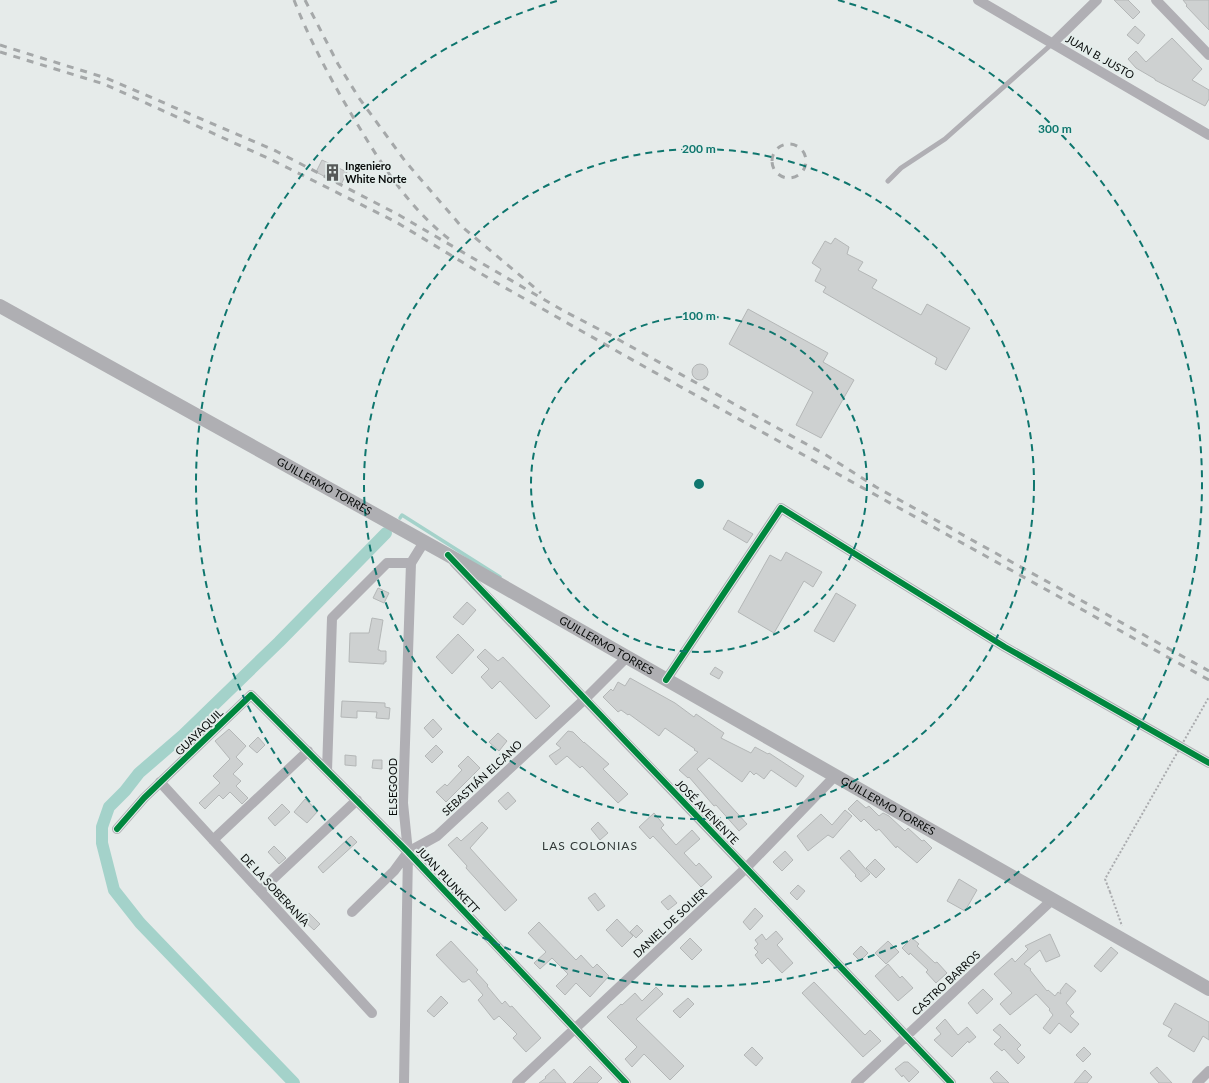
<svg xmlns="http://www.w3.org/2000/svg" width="1209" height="1083" font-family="Lato,sans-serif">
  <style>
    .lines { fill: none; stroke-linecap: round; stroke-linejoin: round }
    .stream { stroke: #a4d2ca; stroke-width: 3.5 }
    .canal { stroke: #a4d2ca; stroke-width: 12 }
    .building { fill: #ced1d1; stroke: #b4b7b7 }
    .path { stroke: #aaabae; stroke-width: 2; stroke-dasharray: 2 2; stroke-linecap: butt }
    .lane { stroke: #b0afb4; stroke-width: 5 }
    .street { stroke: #b0afb4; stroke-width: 10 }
    .secondary { stroke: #afafb3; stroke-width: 14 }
    .rail { stroke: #a5a8a9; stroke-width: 3; stroke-dasharray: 7 7; stroke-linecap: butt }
    .path-bridge { stroke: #aaabae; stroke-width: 2; stroke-dasharray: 2 2; stroke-linecap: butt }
    .cycleway-casing { stroke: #e4edeb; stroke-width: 8 }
    .cycleway { stroke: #00873e; stroke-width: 6 }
    .ring { fill: none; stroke: #0f766e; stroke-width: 2; stroke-dasharray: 7 5 }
    .labels { text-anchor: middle; stroke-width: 4; stroke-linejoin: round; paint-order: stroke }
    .street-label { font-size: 11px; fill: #090c0b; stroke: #e4edeb }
    .poi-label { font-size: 11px; font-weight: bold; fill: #090c0b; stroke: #e4edeb; text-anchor: start }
    .neighbourhood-label { font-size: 12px; letter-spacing: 1px; fill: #303736; stroke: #e4edeb }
    .centre { fill: #0f766e; stroke: #e4edeb; stroke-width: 2 }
    .ring-label { font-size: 12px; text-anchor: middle; font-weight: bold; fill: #0f766e; stroke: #e4edeb; stroke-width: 4; stroke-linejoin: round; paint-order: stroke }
  </style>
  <rect width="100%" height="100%" fill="#e6ebea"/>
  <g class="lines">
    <!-- stream -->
    <path class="stream" d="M 400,518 L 402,515 L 500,577"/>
    <!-- canal -->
    <path class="canal" d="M 294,1083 L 140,923 L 114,890 L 102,843 L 102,827 L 109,807 L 125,791 L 139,773 L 183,735 L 279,642 L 386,533"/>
  </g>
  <!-- building -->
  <path class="building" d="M 1114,0 L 1128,0 L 1140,12 L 1133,19 Z
    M 1183,0 L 1209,0 L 1209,30 L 1186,6 L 1187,5 Z
    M 1135,26 L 1145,35 L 1138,44 L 1127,35 Z
    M 1172,38 L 1202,69 L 1192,80 L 1209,90 L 1209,99 L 1205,106 L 1155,80 L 1155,79 L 1136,68 L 1128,59 L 1136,51 L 1146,62 Z
    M 322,160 L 347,172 L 341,185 L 316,172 Z
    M 835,238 L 849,247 L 847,254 L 863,262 L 858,270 L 877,280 L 872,288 L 921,315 L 927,304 L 970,328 L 946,370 L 935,364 L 937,358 L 823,292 L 826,287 L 815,281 L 821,269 L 812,263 L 825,241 L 831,244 Z
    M 748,309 L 828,353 L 823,362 L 854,380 L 821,438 L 796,425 L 813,392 L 729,344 Z
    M692 372a8 8 0 1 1 16 0a8 8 0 1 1-16 0Z
    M 728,520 L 753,534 L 747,543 L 723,529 Z
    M 786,552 L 822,572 L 813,587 L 804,581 L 774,633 L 738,612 L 770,555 L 781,561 Z
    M 378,588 L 389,593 L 384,603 L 373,598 Z
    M 836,593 L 856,605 L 834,642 L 814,631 Z
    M 467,602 L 476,610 L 463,625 L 453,617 Z
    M 372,618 L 383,620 L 378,650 L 380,650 L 380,651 L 386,651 L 386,662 L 384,662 L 384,664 L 349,662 L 350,633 L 369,633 Z
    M 458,634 L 474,650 L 452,674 L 436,657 Z
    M 485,649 L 498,661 L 503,657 L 550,706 L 536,719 L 500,681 L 492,689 L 481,677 L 489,669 L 477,657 Z
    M 715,667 L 723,672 L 719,679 L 710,674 Z
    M 630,678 L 675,703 L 694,717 L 696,714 L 724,733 L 721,738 L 751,753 L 755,747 L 768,754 L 769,753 L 804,776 L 796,787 L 771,770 L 764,779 L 756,773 L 754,775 L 750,771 L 742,782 L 709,758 L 697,769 L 747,824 L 739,831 L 716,805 L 714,806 L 689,777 L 688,778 L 679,770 L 698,752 L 694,750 L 695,749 L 665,728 L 659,736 L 629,714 L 628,715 L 621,710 L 618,712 L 603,697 L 611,689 L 613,691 L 618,682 L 625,686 Z
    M 342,701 L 385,703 L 385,707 L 390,708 L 389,719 L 376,718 L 377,712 L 357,711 L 357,718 L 341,717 Z
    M 433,719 L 442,729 L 433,738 L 424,728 Z
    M 229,729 L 246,746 L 236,757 L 243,764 L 233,774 L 241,781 L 236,786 L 248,798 L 242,804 L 230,792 L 223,799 L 219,795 L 205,809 L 199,803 L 220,783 L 213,776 L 230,759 L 215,741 Z
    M 568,731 L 573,732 L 584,743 L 584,742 L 609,764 L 603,769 L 628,794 L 618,803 L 582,766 L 580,768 L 567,756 L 556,765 L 549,756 L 561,748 L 556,744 Z
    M 498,733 L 507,741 L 499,751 L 489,742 Z
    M 258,737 L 265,745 L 257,753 L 249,746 Z
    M 436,745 L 443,752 L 432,763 L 425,756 Z
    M 345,755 L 356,756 L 356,766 L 345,765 Z
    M 468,756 L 480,768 L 446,802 L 436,792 L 445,784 L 447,786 L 462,770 L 458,766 Z
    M 373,760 L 382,760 L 382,769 L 372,768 Z
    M 508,792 L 516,801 L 506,810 L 498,801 Z
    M 305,799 L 318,811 L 307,823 L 294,812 Z
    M 857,800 L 866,808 L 869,806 L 879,816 L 883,813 L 889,816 L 905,831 L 908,828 L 922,841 L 924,840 L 932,848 L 917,863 L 897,846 L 896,848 L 879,829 L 876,831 L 864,819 L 861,822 L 848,809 Z
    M 282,804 L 290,812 L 275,826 L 268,818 Z
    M 845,810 L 852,816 L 833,838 L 828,835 L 808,851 L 797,836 L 821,814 L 832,825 Z
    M 654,813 L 664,825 L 661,828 L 676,845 L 692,830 L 700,839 L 684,853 L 696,866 L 699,863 L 712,877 L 701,887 L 653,836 L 650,839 L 639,827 Z
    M 482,822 L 488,828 L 470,848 L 517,900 L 505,911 L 466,868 L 467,866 L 448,845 L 457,837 L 461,841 Z
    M 598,822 L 608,833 L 600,840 L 591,829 Z
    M 351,836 L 357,842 L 323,873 L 318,867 Z
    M 274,846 L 286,858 L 279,864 L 268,852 Z
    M 849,850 L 870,874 L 861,882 L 855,876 L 856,875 L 840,858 Z
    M 785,851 L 793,860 L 782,871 L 773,862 Z
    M 875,859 L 885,869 L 876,878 L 866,868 Z
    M 959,879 L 977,890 L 965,911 L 947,901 Z
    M 798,885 L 805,891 L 797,900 L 790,893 Z
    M 595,893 L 605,906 L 598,911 L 588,898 Z
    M 670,895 L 677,903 L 668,910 L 661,902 Z
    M 755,908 L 763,916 L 750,930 L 743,922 Z
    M 309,913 L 320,924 L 314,930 L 302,919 Z
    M 617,919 L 633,936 L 622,947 L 606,930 Z
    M 539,922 L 576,960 L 581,955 L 593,968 L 597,964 L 609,976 L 590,997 L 576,983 L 565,995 L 556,986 L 568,974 L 552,958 L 540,969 L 534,963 L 546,952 L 528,933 Z
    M 637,925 L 643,931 L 636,938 L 630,932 Z
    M 776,931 L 783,939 L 777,945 L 793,963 L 782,973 L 768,958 L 762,964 L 755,955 L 758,952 L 754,948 L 758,944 L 755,940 L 762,934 L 766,940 Z
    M 1050,934 L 1060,956 L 1046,962 L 1040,950 L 1024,964 L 1031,969 L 1030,970 L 1047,991 L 1048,990 L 1055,996 L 1058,992 L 1061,994 L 1060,991 L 1066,983 L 1076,991 L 1066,1003 L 1074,1012 L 1070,1016 L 1079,1024 L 1071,1033 L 1059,1023 L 1050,1034 L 1043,1028 L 1053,1015 L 1049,1010 L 1050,1009 L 1036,994 L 1010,1015 L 1000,1004 L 1012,993 L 994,974 L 1012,958 L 1015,962 L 1028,949 L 1025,946 Z
    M 690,938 L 702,950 L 692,960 L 680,948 Z
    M 912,938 L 919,944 L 917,946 L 935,963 L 937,962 L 947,973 L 936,983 L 926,972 L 928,970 L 910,953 L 909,955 L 902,948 Z
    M 451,941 L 478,970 L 476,972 L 488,985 L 487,986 L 502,1004 L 505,1001 L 510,1007 L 512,1006 L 541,1038 L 526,1052 L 513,1038 L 517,1034 L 499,1016 L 494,1020 L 478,1000 L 483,995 L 469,979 L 465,982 L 462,982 L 436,955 Z
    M 888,941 L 899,952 L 886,964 L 875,953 Z
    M 861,946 L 868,953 L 860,961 L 853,954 Z
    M 1111,947 L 1118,953 L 1101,972 L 1094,966 Z
    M 888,964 L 900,978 L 902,976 L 913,988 L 898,1001 L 875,976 Z
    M 814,982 L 865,1035 L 870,1030 L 881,1041 L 863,1057 L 802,993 Z
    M 656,987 L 663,994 L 636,1019 L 684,1066 L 670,1080 L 644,1054 L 632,1067 L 625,1059 L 637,1047 L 607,1017 L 621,1004 L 622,1005 L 635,993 L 642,1001 Z
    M 983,989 L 993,999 L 977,1014 L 968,1003 Z
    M 441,996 L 448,1003 L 434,1017 L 427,1011 Z
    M 688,998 L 694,1004 L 680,1018 L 673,1011 Z
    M 1175,1003 L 1209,1022 L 1209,1040 L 1203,1036 L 1194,1052 L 1168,1036 L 1172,1029 L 1163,1024 Z
    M 945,1019 L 958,1035 L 967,1027 L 976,1037 L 969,1043 L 968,1041 L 952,1057 L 934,1040 L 941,1034 L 936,1028 Z
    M 1000,1024 L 1021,1045 L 1017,1049 L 1025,1057 L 1018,1064 L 1004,1049 L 1002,1051 L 994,1044 L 1001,1037 L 993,1030 Z
    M 752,1047 L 763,1058 L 756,1066 L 744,1055 Z
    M 1084,1047 L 1091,1054 L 1083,1062 L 1076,1055 Z
    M 904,1062 L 908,1062 L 919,1072 L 909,1082 L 903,1075 L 902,1077 L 895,1069 Z
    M 590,1066 L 602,1078 L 597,1083 L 573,1083 Z
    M 1157,1067 L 1172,1083 L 1159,1083 L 1150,1073 Z
    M 554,1069 L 566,1083 L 539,1083 L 546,1078 L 545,1077 Z
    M 1085,1070 L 1092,1077 L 1087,1083 L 1074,1083 Z
    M 997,1071 L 1009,1083 L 994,1083 L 990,1078 Z"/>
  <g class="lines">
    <!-- path -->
    <path class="path" d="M 1110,892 L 1122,926"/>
    <!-- lane -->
    <path class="lane" d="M 888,181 L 901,168 L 945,139 L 1053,43"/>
    <!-- street -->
    <path class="street" d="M 978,0 L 1209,135
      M 1156,0 L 1209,55
      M 1053,43 L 1097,0
      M 454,562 L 951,1083
      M 666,680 L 781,508 L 1005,647 L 1209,763
      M 327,771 L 332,618 L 387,563 L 411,563
      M 160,782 L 372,1013
      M 117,829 L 144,798 L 251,695 L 408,852 L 626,1083
      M 213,840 L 308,751
      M 260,891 L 357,800
      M 352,912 L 394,871 L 408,852 L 437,836 L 585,699 L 627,657
      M 404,1083 L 408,852 L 403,803 L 411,563 L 424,542
      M 517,1083 L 746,868 L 835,776
      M 856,1083 L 1052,900
      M 1197,1083 L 1209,1071"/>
    <!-- secondary -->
    <path class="secondary" id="s1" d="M 0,306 L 448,555 L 1209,989"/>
    <!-- rail -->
    <path class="rail" d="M 294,0 C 310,41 331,80 353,117 C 380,162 407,206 449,239
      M 305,0 L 338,64 L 359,98 L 405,161 L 461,226 L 541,293
      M 0,45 L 106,78 L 276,151 L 399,215 L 562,310 L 612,336 L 826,455 L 876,487 L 1209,671
      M 0,52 L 104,84 L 272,160 L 396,222 L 495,282 L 645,367 L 1209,680
      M772 161a17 17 0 1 1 34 0a17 17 0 1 1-34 0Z"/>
    <!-- path-bridge -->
    <path class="path-bridge" d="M 1110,892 L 1105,879 L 1209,697"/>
    <defs>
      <path id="cycleway" d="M 448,555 L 951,1083
        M 666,680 L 781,508 L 1005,647 L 1209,763
        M 117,829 L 144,798 L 251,695 L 408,852 L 626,1083"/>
    </defs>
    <!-- cycleway casing -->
    <use href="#cycleway" class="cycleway-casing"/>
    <!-- cycleway -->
    <use href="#cycleway" class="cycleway"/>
  </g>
  <!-- distance rings -->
  <g class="ring">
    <circle cx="699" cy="484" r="168"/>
    <circle cx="699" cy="484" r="335"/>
    <path d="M838 0A503 503 0 1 1 560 0"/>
  </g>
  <!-- icons -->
  <defs>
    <symbol id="building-bare" viewBox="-9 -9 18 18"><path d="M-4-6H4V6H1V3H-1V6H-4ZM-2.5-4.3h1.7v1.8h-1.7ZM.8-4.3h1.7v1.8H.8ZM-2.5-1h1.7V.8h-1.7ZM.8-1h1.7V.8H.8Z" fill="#565a59" stroke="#e4edeb" stroke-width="2.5" paint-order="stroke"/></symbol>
  </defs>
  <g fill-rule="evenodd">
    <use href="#building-bare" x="320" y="160" width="25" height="25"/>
  </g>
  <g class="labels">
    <!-- street labels -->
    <g class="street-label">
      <text transform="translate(1100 57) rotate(30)" y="4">JUAN B. JUSTO</text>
      <text dy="4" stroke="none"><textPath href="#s1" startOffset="371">GUILLERMO TORRES</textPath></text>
      <text dy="4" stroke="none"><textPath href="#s1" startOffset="695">GUILLERMO TORRES</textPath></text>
      <text transform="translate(199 732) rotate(-44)" y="4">GUAYAQUIL</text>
      <text transform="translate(482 778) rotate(-43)" y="4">SEBASTIÁN ELCANO</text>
      <text transform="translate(393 787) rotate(-90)" y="4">ELSEGOOD</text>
      <text dy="4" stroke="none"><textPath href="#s1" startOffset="1019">GUILLERMO TORRES</textPath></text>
      <text transform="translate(707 812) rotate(46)" y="4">JOSÉ AVENENTE</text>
      <text transform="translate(448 880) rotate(47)" y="4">JUAN PLUNKETT</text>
      <text transform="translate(275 890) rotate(47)" y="4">DE LA SOBERANÍA</text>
      <text transform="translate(670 923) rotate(-43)" y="4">DANIEL DE SOLIER</text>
      <text transform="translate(946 983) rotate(-43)" y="4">CASTRO BARROS</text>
    </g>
    <!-- poi labels -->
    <g class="poi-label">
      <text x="345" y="170">Ingeniero<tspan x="345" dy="13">White Norte</tspan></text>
    </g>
    <!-- neighbourhood labels -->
    <g class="neighbourhood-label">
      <text x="590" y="850">LAS COLONIAS</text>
    </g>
  </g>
  <circle cx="699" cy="484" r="6" class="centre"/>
  <g class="ring-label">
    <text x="1055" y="133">300 m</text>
    <text x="699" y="153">200 m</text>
    <text x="699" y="320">100 m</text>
  </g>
</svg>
